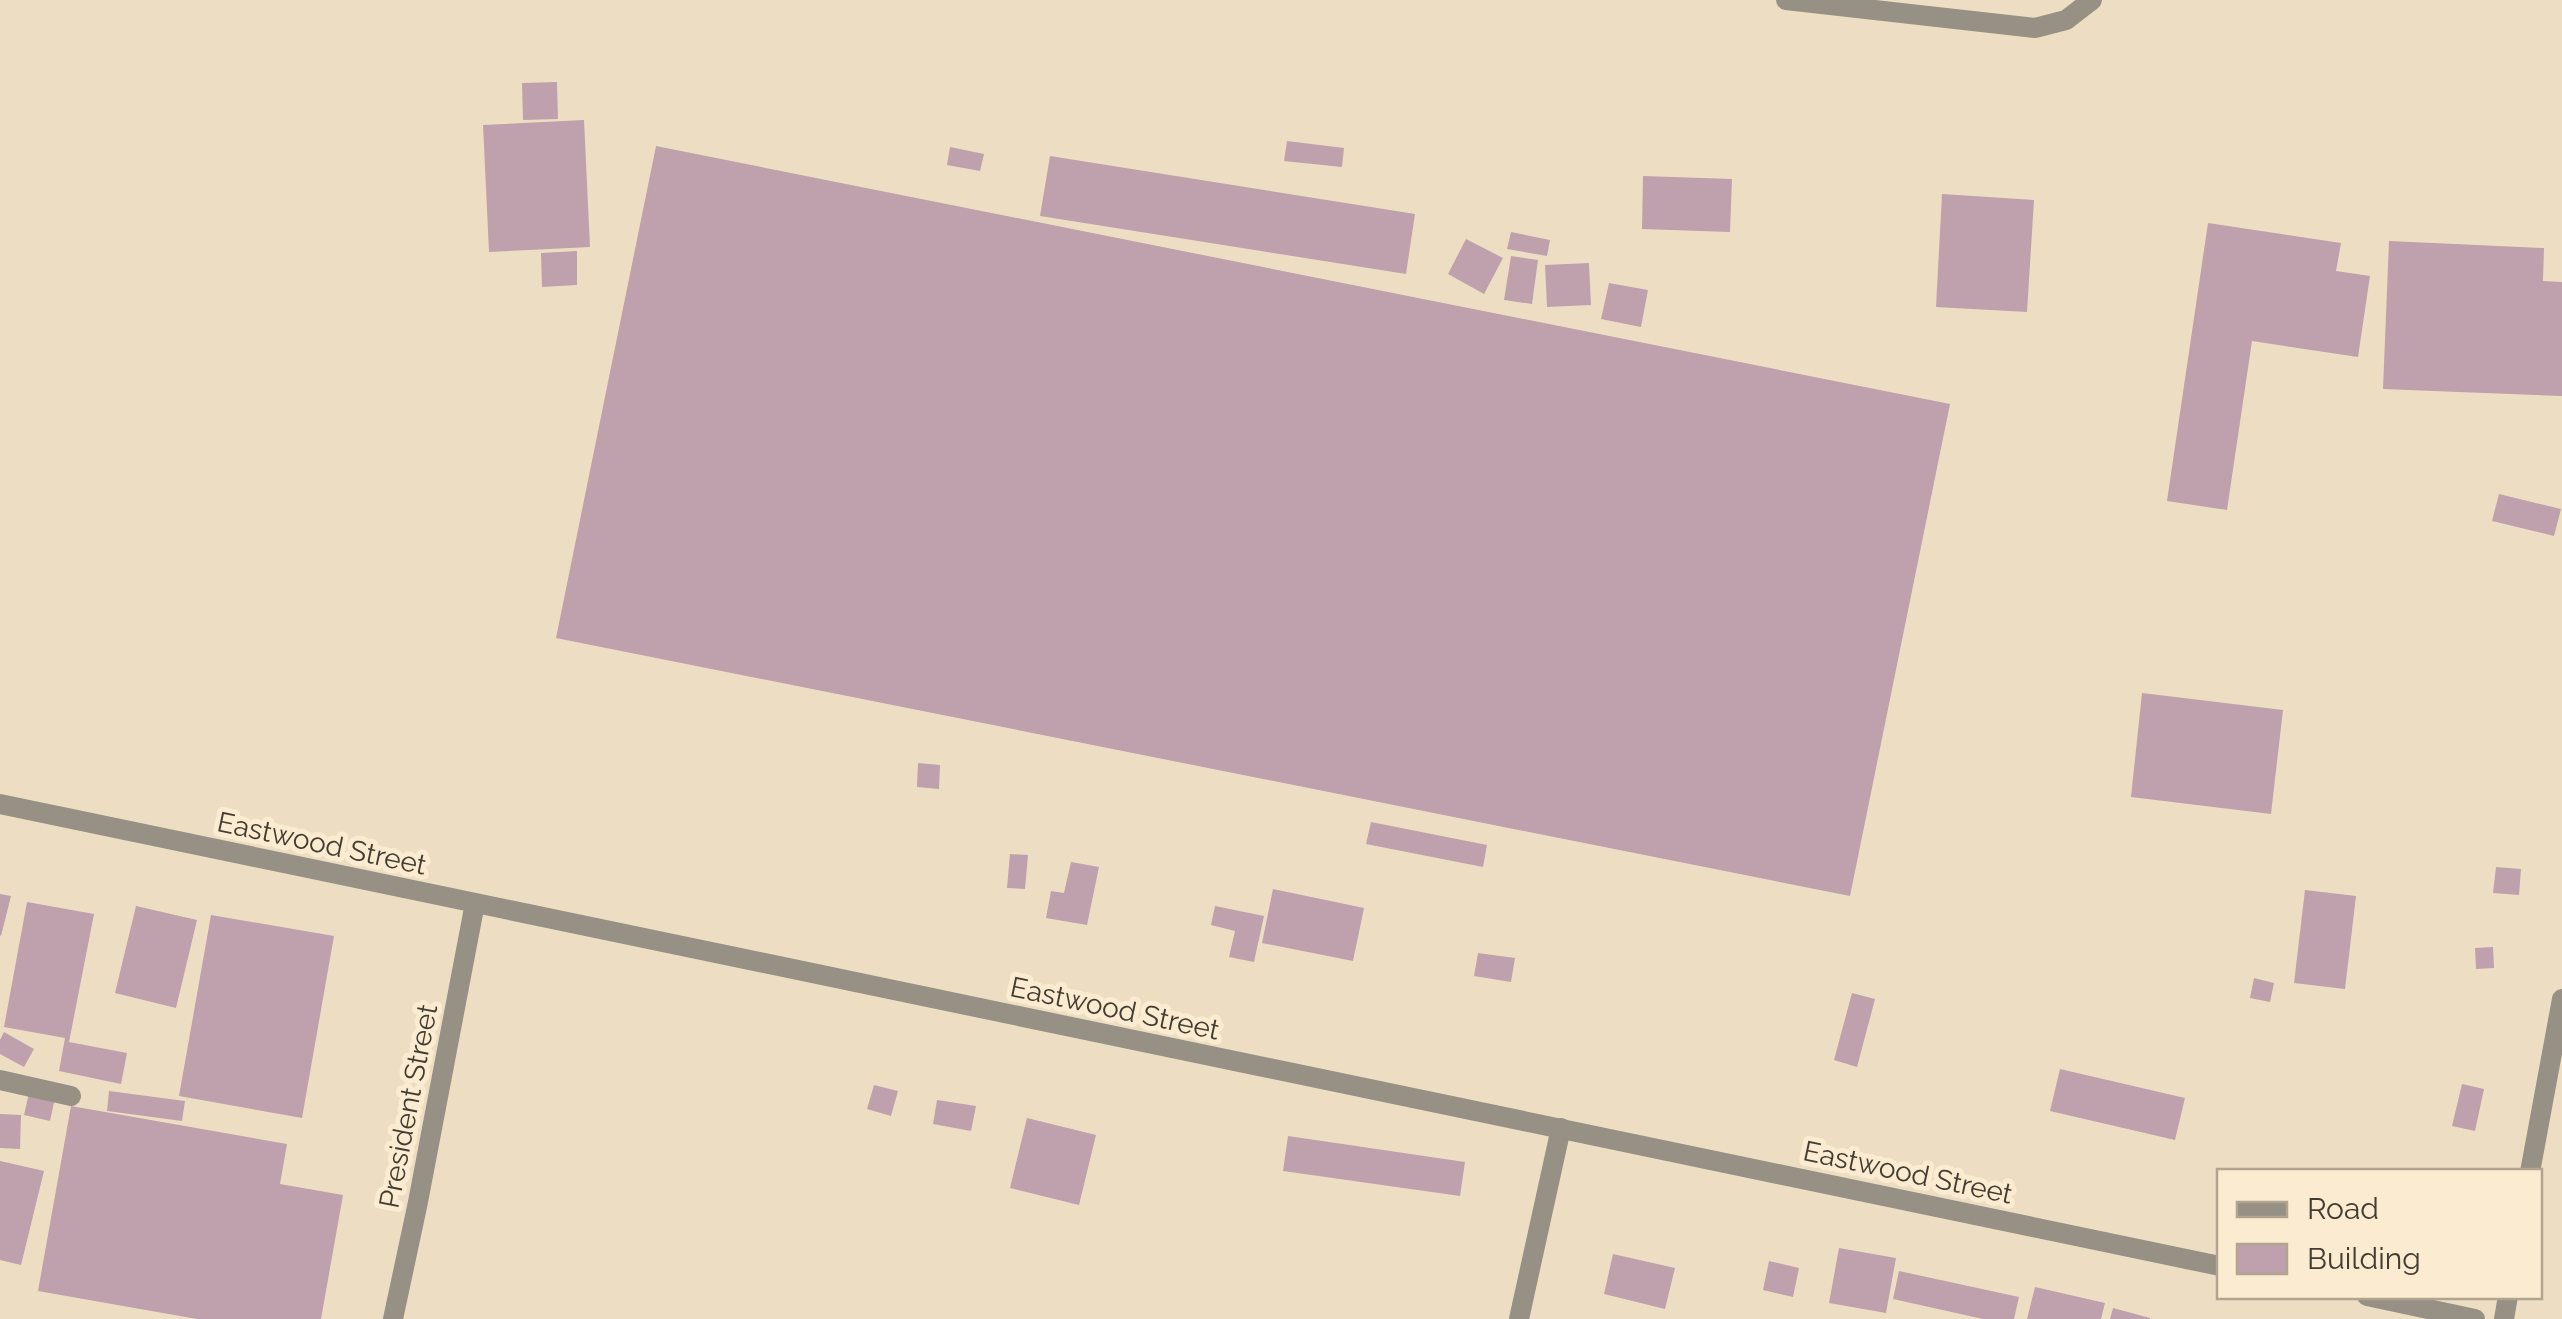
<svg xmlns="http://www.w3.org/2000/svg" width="2562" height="1319" font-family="Raleway,sans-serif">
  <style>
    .building { fill: #bfa0ad }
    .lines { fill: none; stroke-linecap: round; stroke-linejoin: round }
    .lane { stroke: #969085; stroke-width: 20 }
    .street { stroke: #969085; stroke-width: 20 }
    .labels { text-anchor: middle; stroke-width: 10; stroke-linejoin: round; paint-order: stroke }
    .street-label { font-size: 28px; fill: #423c31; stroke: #fbebd0 }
  </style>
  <rect width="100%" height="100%" fill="#eddec3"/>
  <!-- building -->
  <path class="building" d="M 557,82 L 558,119 L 523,120 L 522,83 Z
    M 584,120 L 590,247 L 489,252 L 483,125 Z
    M 1287,141 L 1344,148 L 1342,167 L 1284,161 Z
    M 656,146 L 1950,404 L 1850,896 L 556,638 Z
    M 950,147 L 984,154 L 980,171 L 947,165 Z
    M 1050,156 L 1415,214 L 1406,274 L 1040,216 Z
    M 1643,176 L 1732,179 L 1730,232 L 1642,229 Z
    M 1942,194 L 2034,200 L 2027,312 L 1936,307 Z
    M 2208,223 L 2341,243 L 2336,271 L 2370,276 L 2358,357 L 2252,341 L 2227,510 L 2167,501 Z
    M 1511,232 L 1550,240 L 1547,256 L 1507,249 Z
    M 1466,239 L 1503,258 L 1484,294 L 1448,274 Z
    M 2389,241 L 2544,248 L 2543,281 L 2562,282 L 2562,396 L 2383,389 Z
    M 577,251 L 577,285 L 542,287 L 541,253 Z
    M 1511,256 L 1538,260 L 1532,304 L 1504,300 Z
    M 1589,263 L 1591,305 L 1547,307 L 1545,265 Z
    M 1609,283 L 1648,290 L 1641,327 L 1601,319 Z
    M 2499,494 L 2561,509 L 2554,536 L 2492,521 Z
    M 2142,693 L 2283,710 L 2271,814 L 2131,797 Z
    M 918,763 L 940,765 L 939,789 L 917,787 Z
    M 1371,822 L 1487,845 L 1483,867 L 1366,844 Z
    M 1010,854 L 1028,855 L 1025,889 L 1007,888 Z
    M 1071,862 L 1099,867 L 1087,925 L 1046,918 L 1051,891 L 1064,893 Z
    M 2496,867 L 2521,869 L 2519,895 L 2493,893 Z
    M 1273,889 L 1364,908 L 1353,961 L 1262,943 Z
    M 2305,890 L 2356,896 L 2345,989 L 2294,983 Z
    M 0,894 L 11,896 L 1,936 L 0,935 Z
    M 27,902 L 94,914 L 69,1042 L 127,1053 L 121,1084 L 59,1071 L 65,1038 L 4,1027 Z
    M 136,906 L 197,920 L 176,1008 L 115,993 Z
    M 1215,906 L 1264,916 L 1254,962 L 1229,957 L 1235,931 L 1211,925 Z
    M 211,915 L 334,936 L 302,1118 L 179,1096 Z
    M 2493,947 L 2494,968 L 2476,969 L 2475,948 Z
    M 1478,953 L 1515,958 L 1511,982 L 1474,976 Z
    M 2254,978 L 2274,983 L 2270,1002 L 2250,998 Z
    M 1852,993 L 1875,999 L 1857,1067 L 1834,1060 Z
    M 4,1032 L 34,1049 L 24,1067 L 0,1054 L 0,1040 Z
    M 2060,1069 L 2185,1098 L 2175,1140 L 2050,1111 Z
    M 2462,1084 L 2484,1089 L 2475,1131 L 2452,1126 Z
    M 874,1085 L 898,1091 L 891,1116 L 867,1109 Z
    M 109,1091 L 185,1101 L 182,1121 L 107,1111 Z
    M 29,1093 L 55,1098 L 50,1121 L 24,1115 Z
    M 937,1100 L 976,1106 L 971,1131 L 933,1124 Z
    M 71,1106 L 287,1144 L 280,1184 L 343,1195 L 321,1319 L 197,1319 L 38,1291 Z
    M 0,1114 L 21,1115 L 20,1149 L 0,1148 Z
    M 1027,1118 L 1096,1135 L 1079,1205 L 1010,1188 Z
    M 1288,1136 L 1465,1162 L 1460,1196 L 1283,1171 Z
    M 0,1161 L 44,1171 L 21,1265 L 0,1260 Z
    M 1839,1248 L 1896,1258 L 1886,1313 L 1829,1303 Z
    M 1613,1254 L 1675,1268 L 1665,1309 L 1604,1294 Z
    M 1769,1261 L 1799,1268 L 1793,1297 L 1763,1290 Z
    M 1899,1271 L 2019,1297 L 2014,1319 L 1983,1319 L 1893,1299 Z
    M 2035,1287 L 2105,1303 L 2101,1319 L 2027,1319 Z
    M 2113,1308 L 2150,1318 L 2150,1319 L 2110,1319 Z"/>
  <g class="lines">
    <!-- lane -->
    <path class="lane" d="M 1786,0 L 2035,28 L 2066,20 L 2092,0
      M 0,1080 L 71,1096
      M 2530,1172 L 2562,999
      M 1519,1319 L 1561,1128
      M 2504,1319 L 2508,1296"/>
    <!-- street -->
    <path class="street" d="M 0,804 L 2220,1266
      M 2367,1296 L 2475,1319
      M 393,1319 L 418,1202 L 475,903"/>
  </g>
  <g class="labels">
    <!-- street labels -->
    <g class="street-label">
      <text transform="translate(322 843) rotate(12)" y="10">Eastwood Street</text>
      <text transform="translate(1115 1008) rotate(12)" y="10">Eastwood Street</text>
      <text transform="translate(408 1106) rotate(-79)" y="10">President Street</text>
      <text transform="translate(1908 1172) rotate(12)" y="10">Eastwood Street</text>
    </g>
  </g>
  <!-- legend -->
  <rect x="2217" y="1169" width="325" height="130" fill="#fbebd0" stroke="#b1a590" stroke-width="2.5"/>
  <rect x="2237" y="1202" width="50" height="15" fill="#969085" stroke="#b1a590" stroke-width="2.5"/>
  <text x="2307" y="1219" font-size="30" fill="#423c31">Road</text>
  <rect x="2237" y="1244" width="50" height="30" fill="#bfa0ad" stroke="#b1a590" stroke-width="2.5"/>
  <text x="2307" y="1269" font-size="30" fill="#423c31">Building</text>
</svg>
